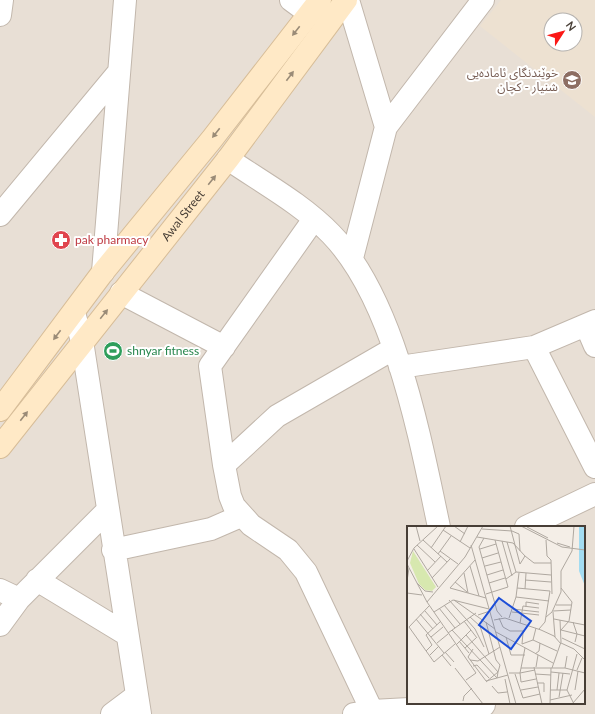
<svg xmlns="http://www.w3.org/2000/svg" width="595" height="714" font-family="Lato,'Noto Sans Arabic',sans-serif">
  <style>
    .residential { fill: #e8dfd5; fill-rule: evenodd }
    .education { fill: #ede1d1; fill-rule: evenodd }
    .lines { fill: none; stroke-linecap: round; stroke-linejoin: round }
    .street-casing { stroke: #c2b7ac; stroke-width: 24 }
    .secondary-casing { stroke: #d7bd98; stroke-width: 24 }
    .street { stroke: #fff; stroke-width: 22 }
    .secondary { stroke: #ffe9c6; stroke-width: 22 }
    .oneway { fill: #9a8b77 }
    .labels { text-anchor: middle; stroke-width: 4; stroke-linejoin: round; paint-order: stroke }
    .education-label { font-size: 12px; fill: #785e54; stroke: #fff; text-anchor: end }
    .street-label { font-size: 12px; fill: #473e36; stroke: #fff }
    .health-label { font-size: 12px; fill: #be3a42; stroke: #fff; text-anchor: start }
    .leisure-label { font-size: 12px; fill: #27864d; stroke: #fff; text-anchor: start }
    .inset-road { fill: none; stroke: #afa8a0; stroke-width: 1 }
    .view { fill: #1d4ed8; fill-opacity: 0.15; stroke: #1d4ed8; stroke-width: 2 }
    .inset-edge { fill: none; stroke: #473e36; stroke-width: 2 }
  </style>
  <rect width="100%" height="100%" fill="#f4eee7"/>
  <!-- residential -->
  <path class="residential" d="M 0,0 L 595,0 L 595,714 L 0,714 ZM 551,20 L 575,20 L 575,44 L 551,44 ZM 408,527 L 584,527 L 584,703 L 408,703 Z"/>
  <!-- education -->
  <path class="education" d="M 501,0 L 595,0 L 595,117 L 480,26 ZM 551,20 L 575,20 L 575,44 L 551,44 Z"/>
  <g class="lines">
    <defs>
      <path id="street" d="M 291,0 L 310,14
        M 348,0 L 386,127
        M 0,15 L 2,0
        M 228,159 C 263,183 302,204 331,234 C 395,300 420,438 439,527
        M 0,215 L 118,73
        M 314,219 L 210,366 L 224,465 L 230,496 L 234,506 L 251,525 L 288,550 L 306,572 L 372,711
        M 352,258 L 386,127 L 483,0
        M 103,272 L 125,0
        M 121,293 L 224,347
        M 74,313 L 82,341 L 140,714
        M 586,325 L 595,346
        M 534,347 L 595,467
        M 400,367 L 534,347 L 595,321
        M 224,465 L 277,416 L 393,349
        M 526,527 L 595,494
        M 113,550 L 211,529 L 241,516
        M 37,580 L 126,634
        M 0,590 L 19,599
        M 0,625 L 19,599 L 108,510
        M 112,714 L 136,696
        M 354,714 L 372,711 L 484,705"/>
      <g id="secondary">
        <path d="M 0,410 L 103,272 L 212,139 L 320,0"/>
        <path id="s1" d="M 0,447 L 228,159 L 346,0"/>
      </g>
    </defs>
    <!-- street casing -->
    <use href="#street" class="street-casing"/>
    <!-- secondary casing -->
    <use href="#secondary" class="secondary-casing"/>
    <!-- street -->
    <use href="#street" class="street"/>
    <!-- secondary -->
    <use href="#secondary" class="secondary"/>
  </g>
  <!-- one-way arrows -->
  <defs><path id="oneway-solid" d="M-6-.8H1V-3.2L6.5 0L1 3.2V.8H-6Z"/></defs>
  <g class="oneway">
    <use href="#oneway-solid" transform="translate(296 31) rotate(128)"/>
    <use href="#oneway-solid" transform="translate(290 76) rotate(-53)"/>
    <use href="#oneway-solid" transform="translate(216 133) rotate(128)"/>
    <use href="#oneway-solid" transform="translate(212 180) rotate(-51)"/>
    <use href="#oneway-solid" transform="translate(104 314) rotate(-51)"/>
    <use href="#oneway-solid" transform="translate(57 335) rotate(127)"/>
    <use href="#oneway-solid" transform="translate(24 416) rotate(-52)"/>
  </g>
  <!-- icons -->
  <defs>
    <symbol id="school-disc" viewBox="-11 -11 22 22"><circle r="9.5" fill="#8d6e63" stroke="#fff"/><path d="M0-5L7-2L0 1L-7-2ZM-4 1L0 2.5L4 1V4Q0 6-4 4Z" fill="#fff"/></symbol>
    <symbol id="pharmacy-disc" viewBox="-11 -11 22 22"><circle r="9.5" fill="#e0444e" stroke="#fff"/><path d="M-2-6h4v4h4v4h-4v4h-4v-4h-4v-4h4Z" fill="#fff"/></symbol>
    <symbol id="stadium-disc" viewBox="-11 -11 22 22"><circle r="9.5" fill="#2e9e5b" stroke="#fff"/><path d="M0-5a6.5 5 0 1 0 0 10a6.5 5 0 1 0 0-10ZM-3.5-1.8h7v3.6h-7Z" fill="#fff"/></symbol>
  </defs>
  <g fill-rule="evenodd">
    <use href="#school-disc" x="561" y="69" width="22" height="22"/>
    <use href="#pharmacy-disc" x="50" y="229" width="22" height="22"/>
    <use href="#stadium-disc" x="102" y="340" width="22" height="22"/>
  </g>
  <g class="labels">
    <!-- education labels -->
    <g class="education-label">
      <text x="558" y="77">خوێندنگای ئامادەیی<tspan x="558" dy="14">شنیار - کچان</tspan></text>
    </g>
    <!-- street labels -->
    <g class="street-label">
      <text dy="4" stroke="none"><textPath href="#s1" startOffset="295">Awal Street</textPath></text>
    </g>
    <!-- health labels -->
    <g class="health-label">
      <text x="75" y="244">pak pharmacy</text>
    </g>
    <!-- leisure labels -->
    <g class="leisure-label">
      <text x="127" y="355">shnyar fitness</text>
    </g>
  </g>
  <!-- overview -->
  <g transform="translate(407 526)">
    <rect width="178" height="178" fill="#f4eee7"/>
    <path d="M 6,25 L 29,61 L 25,65 L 18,64 L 12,58 L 3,37 Z" fill="#d7e8af"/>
    <path d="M 172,0 L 178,0 L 178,60 L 172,45 Z" fill="#a3dcf1"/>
    <path class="inset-road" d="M 9,0 L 13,15M 47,0 L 58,8M 103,0 L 113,38M 114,0 L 155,21 L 178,24M 120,1 L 141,12M 75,3 L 105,5 L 112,8 L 113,25M 36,4 L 63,22M 70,11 L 106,17 L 118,30 L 113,38M 77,12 L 72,21 L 90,85 L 95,91M 16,14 L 40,36M 139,14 L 140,30 L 144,34 L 145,68M 95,15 L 105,50M 53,16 L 61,0M 100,16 L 109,46M 150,17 L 163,21M 10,19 L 28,36M 64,19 L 109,178M 24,22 L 39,0M 7,23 L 31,61M 73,23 L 89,18M 33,25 L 51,38M 31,28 L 44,10M 118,30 L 127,37 L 144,37M 75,32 L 91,27M 68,34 L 43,62 L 79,72M 0,35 L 7,22 L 31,0M 0,38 L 20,76 L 58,31 L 76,0M 63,40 L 72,70M 78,40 L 94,36M 20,45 L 34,30M 57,47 L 61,67M 80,49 L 96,44M 25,52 L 43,33M 99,53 L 109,46 L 144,49M 118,54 L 144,56M 0,55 L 2,42M 48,56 L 60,66M 10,57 L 18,65 L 26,66M 82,57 L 98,52M 110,62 L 143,65M 154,62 L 165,76 L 162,95 L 154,104 L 178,110M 118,63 L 119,47M 0,67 L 15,69M 79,68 L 101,61 L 88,14M 109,71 L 142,75M 42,74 L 68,103 L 77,121M 47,74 L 88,103M 20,76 L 69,147 L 59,154M 37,79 L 53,98M 149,79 L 164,79M 22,80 L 2,101 L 27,136 L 48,118M 119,81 L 119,76 L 132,78M 32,82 L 48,102M 106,83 L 132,86M 18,85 L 30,99M 146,85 L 164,84M 27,86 L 46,74 L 82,83M 105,86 L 132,89M 146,86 L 148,111M 13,88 L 26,103M 71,89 L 83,85M 63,91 L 73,100 L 82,128M 139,91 L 145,86 L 154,66 L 154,45 L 165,25 L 167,0M 92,92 L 96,101 L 103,105 L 117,105M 102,92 L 109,71 L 112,47M 9,93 L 37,127M 147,93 L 178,99M 87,94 L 98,92 L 134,104 L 147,110 L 154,118M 57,95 L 70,112M 166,96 L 170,108 L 168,116M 113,97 L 116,80 L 132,82M 132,103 L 138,96 L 143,65M 45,104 L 90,152M 89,106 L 146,137M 41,107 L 69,87M 59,109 L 91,146 L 90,152M 24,111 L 36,101M 99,111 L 104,129 L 118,129M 155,112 L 178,123M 126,114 L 129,102M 52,115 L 62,127M 30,117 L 41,108M 154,117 L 167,123 L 178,134M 115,118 L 126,114 L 150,125M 115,118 L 116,107 L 120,100M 49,119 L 64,104M 58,122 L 69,112M 66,123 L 61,131 L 79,155 L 101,149M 19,125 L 25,119 L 19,109 L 34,95M 38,126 L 47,136M 128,128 L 132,125 L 133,117M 23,129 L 32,120M 35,129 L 44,140M 63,134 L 71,135 L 93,121M 66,140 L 70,139 L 82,152M 127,141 L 135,178M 129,141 L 131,129M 48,142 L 76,178M 114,142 L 158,142 L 178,147M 145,142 L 154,116 L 153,94M 158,142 L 160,130M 170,144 L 175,132M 144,146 L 163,148M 102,147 L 113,147 L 118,122M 108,148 L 116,172 L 133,168M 128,148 L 144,149M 98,153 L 103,178M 79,156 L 91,146 L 93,139 L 89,134 L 79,96M 114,156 L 113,147 L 128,144M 114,156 L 129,153M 130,157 L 137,157 L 137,166M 85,160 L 91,167 L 100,166M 114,164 L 131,161M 143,164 L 160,164M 150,164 L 152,147M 168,164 L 171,145M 152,171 L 156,147M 143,174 L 165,169M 56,175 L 57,170 L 65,162M 166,177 L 178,163M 143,178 L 144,142M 167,178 L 160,164 L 170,128"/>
    <path class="view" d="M 92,72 L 124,95 L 104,123 L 72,99 Z"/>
    <rect width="178" height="178" class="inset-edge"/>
  </g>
  <!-- north arrow -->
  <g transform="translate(563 32) rotate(54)"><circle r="19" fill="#ffffff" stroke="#b5b2af"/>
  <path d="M0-3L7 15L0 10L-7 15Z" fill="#fb1816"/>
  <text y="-6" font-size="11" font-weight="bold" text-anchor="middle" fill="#473e36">N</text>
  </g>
</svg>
